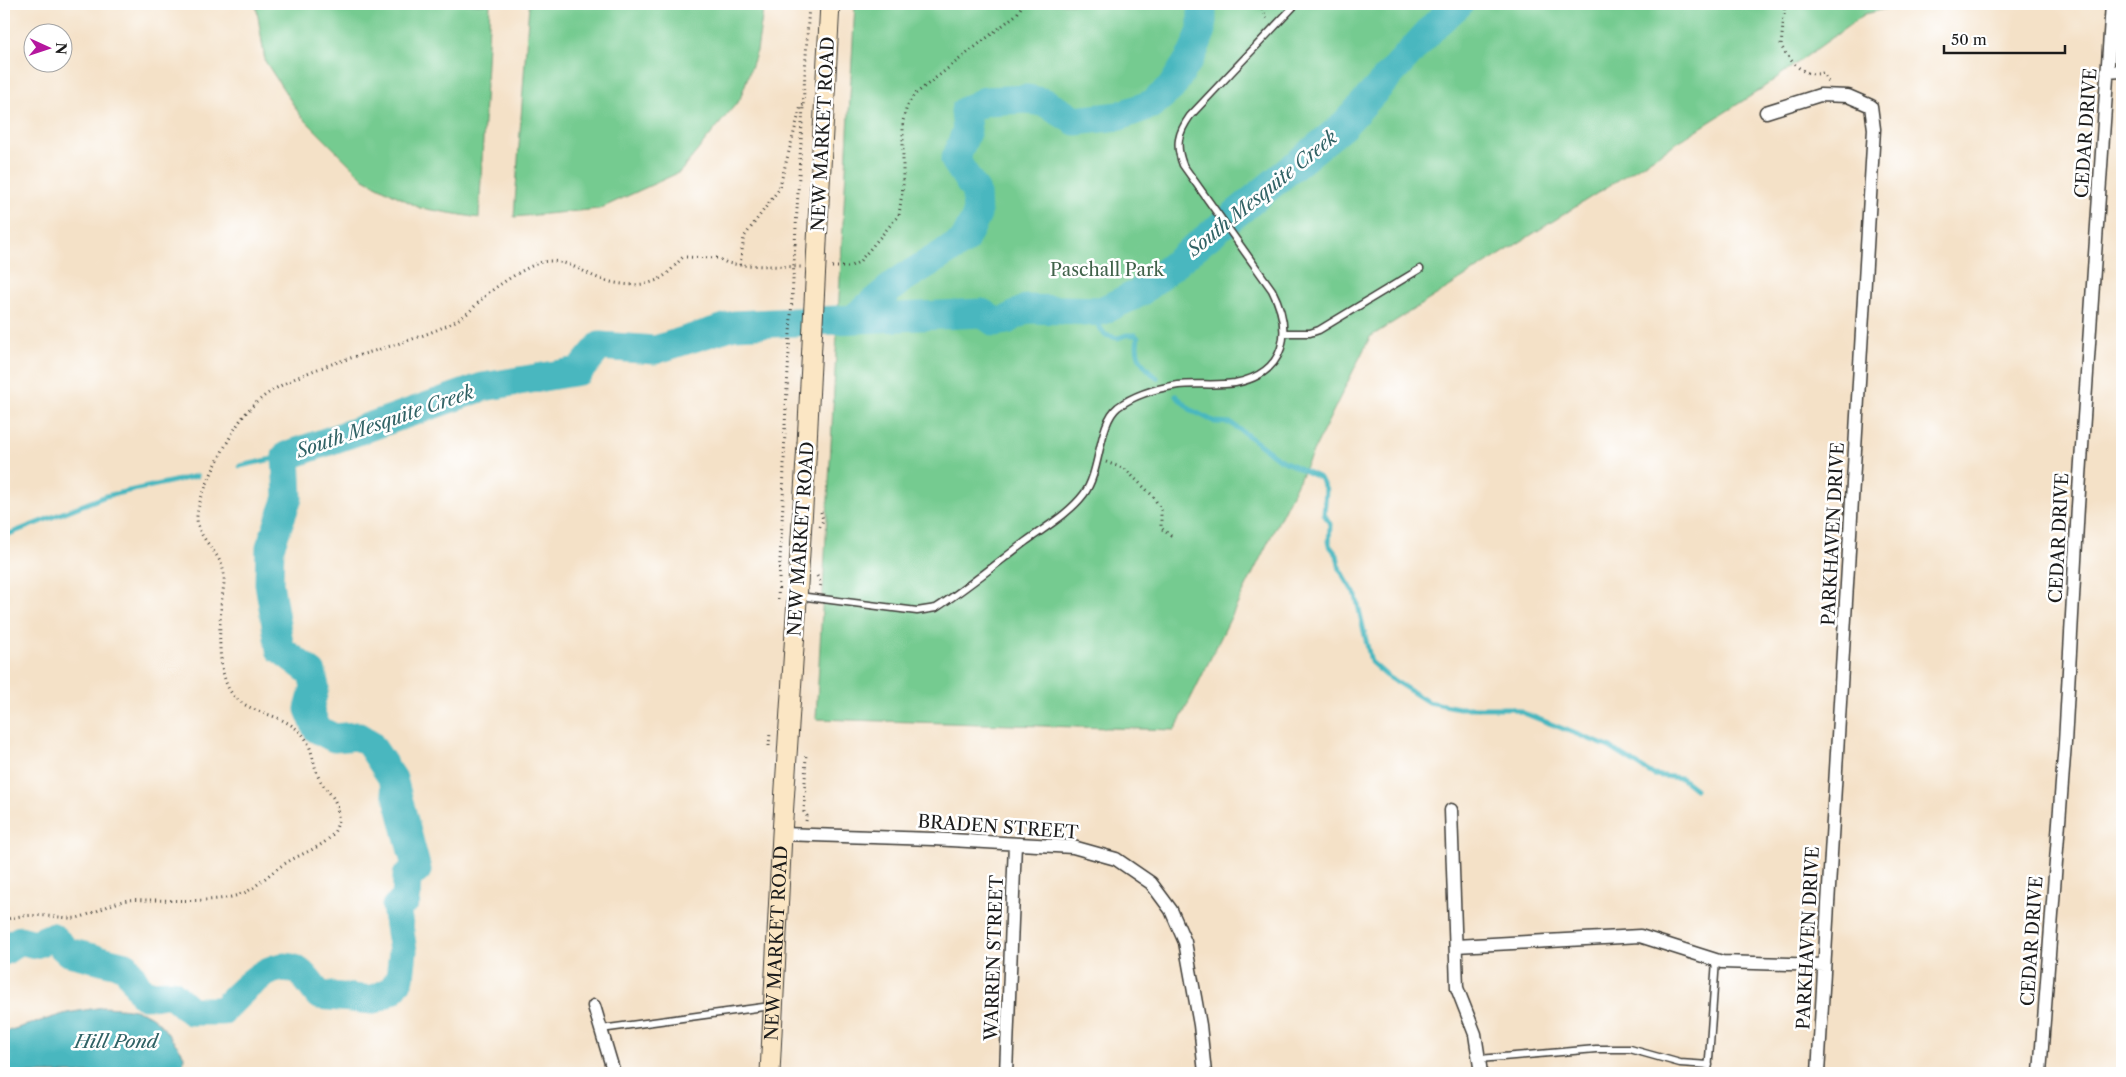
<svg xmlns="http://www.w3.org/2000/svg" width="2126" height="1077" font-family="'Libre Caslon Text',serif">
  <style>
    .green { fill: #75cb90; stroke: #487456 }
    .water { fill: #48b7bf; stroke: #326a6e }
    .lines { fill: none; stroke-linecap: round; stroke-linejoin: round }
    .stream { stroke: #48b7bf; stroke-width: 5 }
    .river { stroke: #48b7bf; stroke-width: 29 }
    .lane-casing { stroke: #3c3a36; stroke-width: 9 }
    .street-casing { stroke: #3c3a36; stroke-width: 15 }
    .secondary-casing { stroke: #3c3a36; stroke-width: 21 }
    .path { stroke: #3c3a36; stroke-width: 3; stroke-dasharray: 1 4; stroke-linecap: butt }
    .lane { stroke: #fff; stroke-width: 6 }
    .street { stroke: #fff; stroke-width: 12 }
    .secondary { stroke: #fbe6c4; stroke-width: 19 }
    .secondary-bridge-casing { stroke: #3c3a36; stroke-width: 21; stroke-linecap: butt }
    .path-bridge { stroke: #3c3a36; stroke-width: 3; stroke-dasharray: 1 4; stroke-linecap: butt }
    .secondary-bridge { stroke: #fbe6c4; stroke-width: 19 }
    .labels { text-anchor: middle; stroke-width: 5; stroke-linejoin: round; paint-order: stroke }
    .street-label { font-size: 18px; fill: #1c1c1c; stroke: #fff }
    .park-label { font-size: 18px; fill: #40624a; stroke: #fff }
    .water-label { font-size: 19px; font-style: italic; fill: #306265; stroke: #fff }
  </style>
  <rect width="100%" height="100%" fill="#fff"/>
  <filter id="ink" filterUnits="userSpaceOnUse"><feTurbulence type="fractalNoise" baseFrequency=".02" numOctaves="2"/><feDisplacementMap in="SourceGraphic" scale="10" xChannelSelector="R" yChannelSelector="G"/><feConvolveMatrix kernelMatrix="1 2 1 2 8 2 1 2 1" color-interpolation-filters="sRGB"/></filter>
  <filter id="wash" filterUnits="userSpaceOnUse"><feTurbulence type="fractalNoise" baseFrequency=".0096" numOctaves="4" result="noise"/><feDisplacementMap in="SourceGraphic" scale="20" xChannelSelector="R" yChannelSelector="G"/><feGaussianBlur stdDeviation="1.12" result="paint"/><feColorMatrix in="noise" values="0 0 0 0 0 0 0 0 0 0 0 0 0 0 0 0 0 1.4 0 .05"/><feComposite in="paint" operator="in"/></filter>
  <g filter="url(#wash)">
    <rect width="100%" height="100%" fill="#f4e1c7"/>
    <!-- green -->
    <path class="green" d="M 256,4 L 490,4 L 479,218 L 420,208 L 364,179 L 300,115 L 265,61 Z
      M 529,4 L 764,4 L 757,51 L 740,99 L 680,172 L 599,209 L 514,217 Z
      M 855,4 L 1904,4 L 1865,14 L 1757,92 L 1370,337 L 1175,730 L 816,719 Z"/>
    <!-- water -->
    <path class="water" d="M 103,1007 C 133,1009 150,1008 168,1034 C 173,1042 180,1047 184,1056 L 183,1073 L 4,1073 L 4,1032 L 67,1013 Z"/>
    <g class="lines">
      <!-- stream -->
      <path class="stream" d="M 1071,310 L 1083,324 L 1097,323 L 1105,335 L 1118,338 L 1126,335 L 1135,335 L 1138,338 C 1134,356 1144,367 1157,378
        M 1176,396 L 1191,410 L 1215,422 L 1231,423 L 1279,459 L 1320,478 L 1326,490 L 1324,514 L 1330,524 L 1329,545 L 1337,555 L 1340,570 L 1356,596 L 1371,662 L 1387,676 L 1428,702 L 1459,708 L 1511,708 L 1609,747 L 1654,775 L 1681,778 L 1695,789
        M 240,466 L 286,456
        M 4,536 L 106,496 L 197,476"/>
      <!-- river -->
      <path class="river" d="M 853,319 L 899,281 L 964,241 L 977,215 L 976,192 L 955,160 L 967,130 L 965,111 L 985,101 L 1027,99 L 1046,103 L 1075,121 L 1119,116 L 1152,104 L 1171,88 L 1193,53 L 1202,30 L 1202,4
        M 4,951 L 20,940 L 35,944 L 52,937 L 68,952 L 126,966 L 143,995 L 172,994 L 191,1011 L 222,1011 C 239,994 272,955 298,971 C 306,976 313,988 319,995 L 373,1000 L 392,990 L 400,978 L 403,951 L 396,907 L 406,900 L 407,876 L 417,870 L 393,779 L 369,743 L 357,736 L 334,738 L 317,729 L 309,709 L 315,687 L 312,673 L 280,649 L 269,583 L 270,547 L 288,498 L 286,456 L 483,387 L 579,371 L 600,346 L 655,350 L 734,325 L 982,313 L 995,322 L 1007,320 L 1026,309 L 1101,311 L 1139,293 L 1343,126 L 1437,23 L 1459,4"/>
    </g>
  </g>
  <g filter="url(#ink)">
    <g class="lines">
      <defs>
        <path id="lane" d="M 1284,333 L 1310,333 L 1319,330 L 1420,269
          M 799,596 L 917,611 L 936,608 C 967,588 996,564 1025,542 C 1044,528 1069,514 1084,494 C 1101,472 1098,423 1118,407 C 1134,395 1159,388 1178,385 C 1197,383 1216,386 1235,383 C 1287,373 1293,331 1272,290 L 1183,165 C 1175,145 1178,133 1190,116 L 1296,4
          M 601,1029 L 771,1006
          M 1479,1059 L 1596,1049 L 1630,1049 L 1680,1063 L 1709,1065
          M 1708,1073 L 1716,960"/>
        <path id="street" d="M 2107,72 L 2122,71
          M 1766,112 L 1820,95 L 1848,96 L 1871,106 L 1874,129 L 1818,1073
          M 1451,810 L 1457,988 L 1475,1034 L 1481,1073
          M 782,834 L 933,839 L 1073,847 L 1116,859 L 1151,883 L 1171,910 L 1185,942 L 1200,1025 L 1205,1073
          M 1456,946 L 1640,936 L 1722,962 L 1824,965
          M 594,1006 L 614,1073
          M 1006,1073 L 1015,844
          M 2040,1073 L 2065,743 L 2078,506 L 2112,4"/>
        <g id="secondary">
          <path d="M 819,203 L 830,4"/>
          <path id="s1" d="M 770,1073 L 782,834 L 807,444"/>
        </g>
      </defs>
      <!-- lane casing -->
      <use href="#lane" class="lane-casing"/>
      <!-- street casing -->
      <use href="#street" class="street-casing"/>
      <!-- secondary casing -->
      <use href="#secondary" class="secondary-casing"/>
      <!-- path -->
      <path class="path" d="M 1260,4 L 1267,19
        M 1785,4 L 1781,46 C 1791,62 1803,78 1823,73 L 1828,82
        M 795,244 L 809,4
        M 740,265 L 744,237 L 779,189 L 801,106 L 804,105
        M 832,267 L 849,267 L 859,262 L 899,215 L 903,185 L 903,121 L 907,106 L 914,95 L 1017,14 L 1023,4
        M 1106,462 L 1125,469 L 1153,496 L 1161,510 L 1161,528 L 1171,536
        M 820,527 L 823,520 L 821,512
        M 817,576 L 821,584 L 820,588
        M 778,599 L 783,503 L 785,425
        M 769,746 L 770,733
        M 806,821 L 807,816 L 804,812 L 806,753
        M 4,920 C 22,914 38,915 57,917 C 63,917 71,919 77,918 C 94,914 110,903 128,900 C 134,899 142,900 148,900 C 174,900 225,904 248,891 C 261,883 272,871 286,863 C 311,847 347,843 336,804 C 333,794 322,787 318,776 C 310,754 313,739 291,725 C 270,711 242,712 229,689 C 218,669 219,631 221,609 C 221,598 225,586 224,575 C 222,551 196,540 197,516 C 198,495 229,436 242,418 C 285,360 397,355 459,319 C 469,314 476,304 484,297 C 496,286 527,266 542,262 C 561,258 577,268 593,276 C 613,285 645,290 664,276 C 671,271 677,263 683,257 L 718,258 L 727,263 L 740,265 L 801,267"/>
      <!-- lane -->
      <use href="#lane" class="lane"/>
      <!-- street -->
      <use href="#street" class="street"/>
      <!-- secondary -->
      <use href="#secondary" class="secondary"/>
      <defs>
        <path id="secondary-bridge" d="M 807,444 L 819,203"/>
      </defs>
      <!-- secondary-bridge casing -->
      <use href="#secondary-bridge" class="secondary-bridge-casing"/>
      <!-- path-bridge -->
      <path class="path-bridge" d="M 785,425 L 795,244"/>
      <!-- secondary-bridge -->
      <use href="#secondary-bridge" class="secondary-bridge"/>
    </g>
  </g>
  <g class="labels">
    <!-- street labels -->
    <g class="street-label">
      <text transform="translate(2086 133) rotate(-86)" y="6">CEDAR DRIVE</text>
      <text transform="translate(823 134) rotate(-87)" y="6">NEW MARKET ROAD</text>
      <text transform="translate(1833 534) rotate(-87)" y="6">PARKHAVEN DRIVE</text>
      <text transform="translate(2059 538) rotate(-87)" y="6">CEDAR DRIVE</text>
      <text transform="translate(801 539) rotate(-86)" y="6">NEW MARKET ROAD</text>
      <text transform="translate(998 827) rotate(4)" y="6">BRADEN STREET</text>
      <text transform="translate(1808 938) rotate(-87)" y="6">PARKHAVEN DRIVE</text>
      <text transform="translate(2032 941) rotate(-86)" y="6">CEDAR DRIVE</text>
      <text dy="6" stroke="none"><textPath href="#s1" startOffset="130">NEW MARKET ROAD</textPath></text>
      <text transform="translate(994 958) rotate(-88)" y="6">WARREN STREET</text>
    </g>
    <!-- park labels -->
    <g class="park-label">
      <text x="1107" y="276">Paschall Park</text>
    </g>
    <!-- water labels -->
    <g class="water-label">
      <text transform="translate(1262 193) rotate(-39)" y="7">South Mesquite Creek</text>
      <text transform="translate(385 421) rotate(-19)" y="7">South Mesquite Creek</text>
      <text x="116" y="1048">Hill Pond</text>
    </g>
  </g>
  <!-- margin -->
  <rect width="2126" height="1077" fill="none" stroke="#fff" stroke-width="20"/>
  <!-- north arrow -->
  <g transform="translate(48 48) rotate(93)"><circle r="24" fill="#ffffff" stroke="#a4a4a4"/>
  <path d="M0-4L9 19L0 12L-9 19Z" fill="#b5179e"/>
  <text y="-8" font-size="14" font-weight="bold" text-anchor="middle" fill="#1c1c1c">N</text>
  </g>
  <!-- scale -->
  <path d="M1944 45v8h121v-8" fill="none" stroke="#1c1c1c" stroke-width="2.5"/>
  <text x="1951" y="45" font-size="15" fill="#1c1c1c" stroke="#ffffff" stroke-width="4" paint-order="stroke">50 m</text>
</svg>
